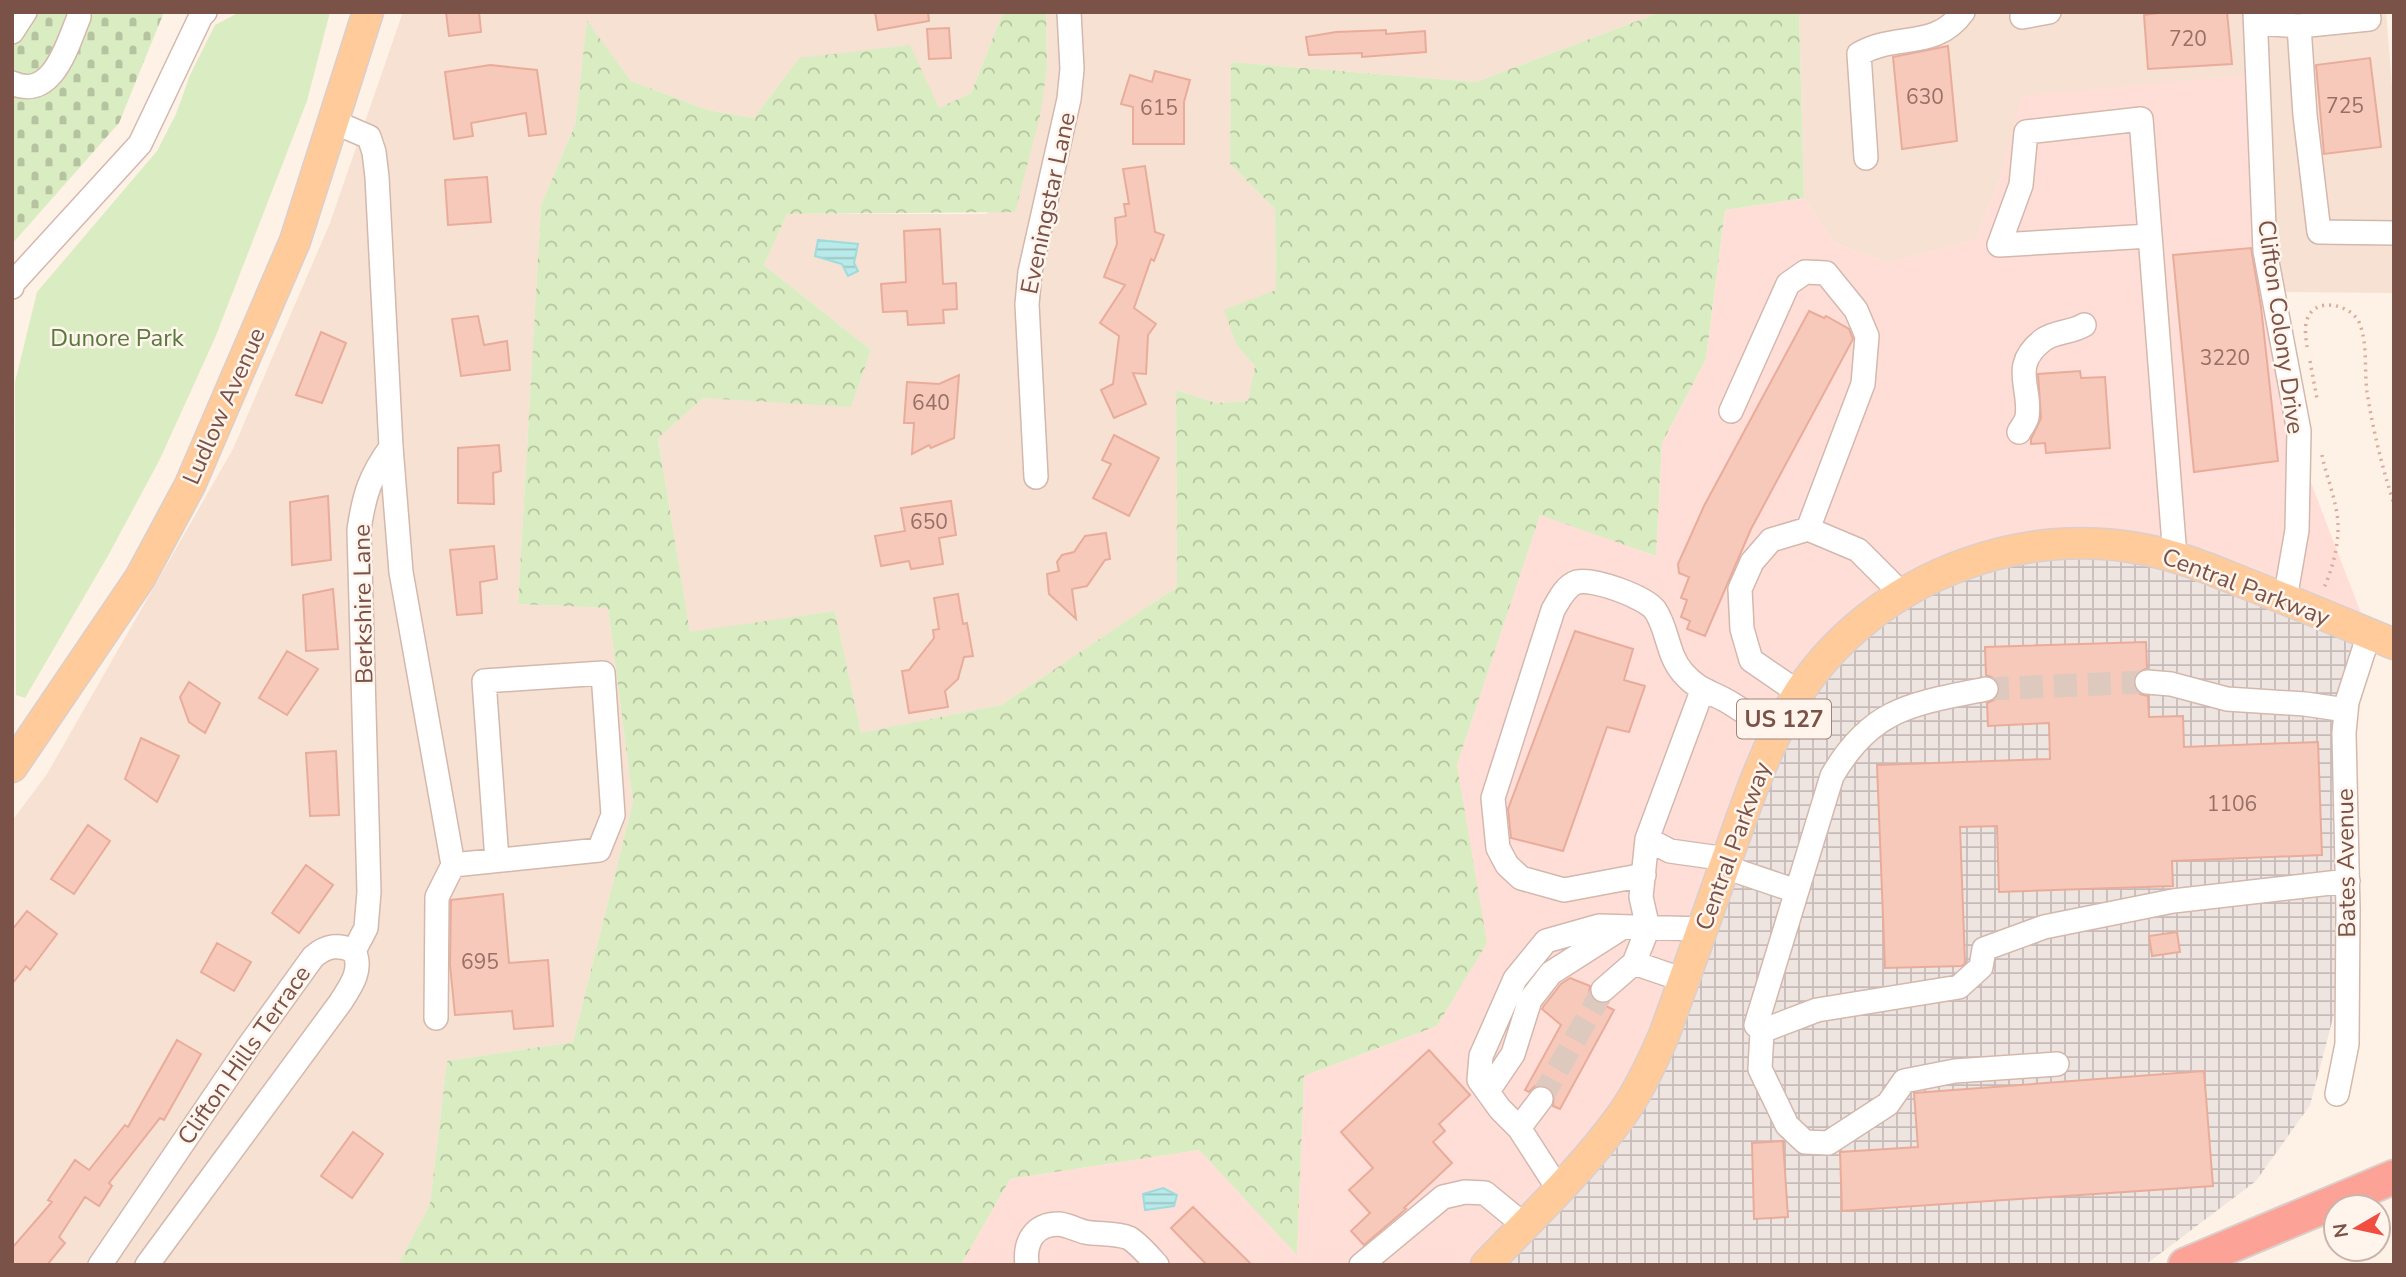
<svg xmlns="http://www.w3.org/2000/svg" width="2406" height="1277" font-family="'Nunito Sans',sans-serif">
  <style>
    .residential { fill: #f6e1d3 }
    .commercial { fill: #ffded8 }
    .industrial { fill: url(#industrial-grid) }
    .green { fill: #daedc2 }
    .forest { fill: url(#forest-crowns) }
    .cemetery { fill: url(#cemetery-stones) }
    .water { fill: url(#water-rules); stroke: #9ddcdc; stroke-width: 2 }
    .building { fill: #f6c9bb; stroke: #eaac9a; stroke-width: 2 }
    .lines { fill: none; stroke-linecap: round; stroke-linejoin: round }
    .minor-tunnel { stroke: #ddc9be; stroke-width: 23; stroke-dasharray: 23 11; stroke-linecap: butt }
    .minor-casing { stroke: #d4b8ad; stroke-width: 26 }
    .major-casing { stroke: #dacfcc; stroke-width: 33 }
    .highway-casing { stroke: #dacfcc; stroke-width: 37 }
    .path { stroke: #dbac9d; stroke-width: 3.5; stroke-dasharray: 2 5; stroke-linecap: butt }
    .minor { stroke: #fff; stroke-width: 23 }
    .major { stroke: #ffcb9b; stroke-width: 30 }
    .highway { stroke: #fda297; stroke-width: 33 }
    .labels { text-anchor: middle; stroke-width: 5; stroke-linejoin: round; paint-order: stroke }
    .number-label { font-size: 21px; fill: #997065 }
    .shield { fill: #fff5ed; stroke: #a2837a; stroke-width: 2 }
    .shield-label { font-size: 23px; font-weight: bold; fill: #7a5248 }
    .street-label { font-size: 24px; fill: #7a5248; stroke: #fff5ed }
    .park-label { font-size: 24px; fill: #587a3c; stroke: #fff5ed }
  </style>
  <defs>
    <pattern id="industrial-grid" width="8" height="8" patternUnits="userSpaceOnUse" patternTransform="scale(1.75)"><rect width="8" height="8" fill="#eee4e0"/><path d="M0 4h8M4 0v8" fill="none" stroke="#c6bbb8"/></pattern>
    <pattern id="forest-crowns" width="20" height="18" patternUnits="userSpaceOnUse" patternTransform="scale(1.75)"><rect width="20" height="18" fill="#daedc2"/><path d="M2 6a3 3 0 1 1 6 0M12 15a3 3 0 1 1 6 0" fill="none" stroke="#b6c3a0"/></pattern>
    <pattern id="cemetery-stones" width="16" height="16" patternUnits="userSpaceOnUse" patternTransform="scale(1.75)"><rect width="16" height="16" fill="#daedc2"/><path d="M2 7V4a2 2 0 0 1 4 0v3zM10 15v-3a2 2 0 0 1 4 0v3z" fill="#b6c3a0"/></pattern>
    <pattern id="water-rules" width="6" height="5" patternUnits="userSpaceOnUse" patternTransform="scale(1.75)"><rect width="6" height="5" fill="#b8eae9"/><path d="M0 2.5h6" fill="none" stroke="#9bc0bf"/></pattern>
  </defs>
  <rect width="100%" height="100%" fill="#fef1e5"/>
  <!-- residential -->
  <path class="residential" d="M 403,12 L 1007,12 L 1002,15 L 971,93 L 939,109 L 799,58 L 754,118 L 708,110 L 631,81 L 587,22 L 575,125 L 541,205 L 518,604 L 608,608 L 633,802 L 573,1042 L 447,1061 L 430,1204 L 398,1265 L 12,1265 L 12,821 L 47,774 L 233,449 L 330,223 Z
    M 1046,12 L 1661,12 L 1476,82 L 1231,62 L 1230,164 L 1275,209 L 1276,291 L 1237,346 L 1255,366 L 1248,401 L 1216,403 L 1176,390 L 1177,587 L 1001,705 L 861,734 L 835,611 L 690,633 L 658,437 L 703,398 L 851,406 L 871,350 L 764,265 L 787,214 L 987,214 L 1047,67 Z
    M 1799,12 L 2386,12 L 2394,111 L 2394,293 L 2280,292 L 2271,244 L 2271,128 L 2249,129 L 1999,180 L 1976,239 L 1889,263 L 1834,243 L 1804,198 Z"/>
  <!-- commercial -->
  <path class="commercial" d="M 2247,75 L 2285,415 L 2369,634 L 1648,1071 L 1486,1265 L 961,1265 L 1010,1179 L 1199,1150 L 1297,1254 L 1304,1076 L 1437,1026 L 1486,943 L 1457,765 L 1540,514 L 1656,556 L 1662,443 L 1706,359 L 1725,210 L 1804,198 L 1834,243 L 1889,263 L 1976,239 L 1999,180 L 2021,96 Z"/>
  <!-- industrial -->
  <path class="industrial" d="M 2106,544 L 2369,634 L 2347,702 L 2348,961 L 2310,1105 L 2256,1181 L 2145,1265 L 1486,1265 L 1623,1114 L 1779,728 L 1910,589 Z"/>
  <!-- green -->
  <path class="green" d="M 240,12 L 330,12 L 307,101 L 215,338 L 160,459 L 109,554 L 25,698 L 16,695 L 15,382 L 37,292 L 157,151 L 176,114 L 190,75 L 215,25 Z"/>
  <!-- forest -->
  <path class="forest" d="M 1007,12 L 1046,12 L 1047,67 L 1040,116 L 1015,212 L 787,214 L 764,265 L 871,350 L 851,407 L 703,398 L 658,438 L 690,632 L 835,611 L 861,733 L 1001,705 L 1177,587 L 1176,390 L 1216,403 L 1248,401 L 1255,366 L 1237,346 L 1224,310 L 1276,290 L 1275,209 L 1230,164 L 1231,62 L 1476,82 L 1661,12 L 1799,12 L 1804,198 L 1725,210 L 1706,359 L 1662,443 L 1656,556 L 1540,515 L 1457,765 L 1487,943 L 1437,1026 L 1304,1076 L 1297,1255 L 1199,1150 L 1010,1179 L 961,1265 L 398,1265 L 430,1204 L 447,1061 L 573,1042 L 633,802 L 608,608 L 518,604 L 541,205 L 575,125 L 587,21 L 631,81 L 708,110 L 754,118 L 799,58 L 910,45 L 939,108 L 971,93 L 1002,15 Z"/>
  <!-- cemetery -->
  <path class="cemetery" d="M 12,12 L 164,12 L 119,123 L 12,244 Z"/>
  <!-- water -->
  <path class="water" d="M 818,240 L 858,244 L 854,263 L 858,271 L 848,276 L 842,264 L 815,256 Z
    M 1163,1188 L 1177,1195 L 1174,1206 L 1145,1210 L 1143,1194 Z"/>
  <!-- building -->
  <path class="building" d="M 446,12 L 479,12 L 481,32 L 449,36 Z
    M 875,12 L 928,12 L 929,21 L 878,30 Z
    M 2165,12 L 2227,12 L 2232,64 L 2148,69 L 2144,15 Z
    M 949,28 L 951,58 L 929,59 L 927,29 Z
    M 1386,30 L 1386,34 L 1425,31 L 1426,52 L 1362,57 L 1362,53 L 1309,55 L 1306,37 L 1336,32 Z
    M 1948,46 L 1957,141 L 1902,149 L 1893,57 Z
    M 2370,58 L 2381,147 L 2324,154 L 2316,65 Z
    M 490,65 L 537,70 L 546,134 L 529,136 L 526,113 L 471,123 L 473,136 L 454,139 L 445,72 Z
    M 1155,71 L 1190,80 L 1184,102 L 1184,144 L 1133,144 L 1133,107 L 1121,104 L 1130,75 L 1152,82 Z
    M 1145,166 L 1155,232 L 1164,235 L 1154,261 L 1151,259 L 1134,308 L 1156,324 L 1148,335 L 1146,374 L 1133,373 L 1146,404 L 1114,418 L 1101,390 L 1113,384 L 1119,336 L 1100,323 L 1125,285 L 1104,277 L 1117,244 L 1115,218 L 1126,216 L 1124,204 L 1129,204 L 1123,169 Z
    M 487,177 L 491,222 L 448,225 L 445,180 Z
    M 940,229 L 943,284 L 956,283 L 957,309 L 943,310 L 944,323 L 908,325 L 907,311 L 883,312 L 881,284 L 906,282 L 904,231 Z
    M 2251,248 L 2261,307 L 2278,461 L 2194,472 L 2173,255 Z
    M 1809,311 L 1824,318 L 1826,316 L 1849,329 L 1853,339 L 1751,529 L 1705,636 L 1687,629 L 1690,621 L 1681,617 L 1687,600 L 1681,598 L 1689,577 L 1679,573 L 1678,564 L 1704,506 Z
    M 478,316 L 484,345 L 507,341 L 510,370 L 461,376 L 452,319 Z
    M 321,332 L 346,343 L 322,403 L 296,395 Z
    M 2080,371 L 2081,378 L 2105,377 L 2110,448 L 2046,453 L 2045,443 L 2031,444 L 2031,439 L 2041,418 L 2038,374 Z
    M 959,375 L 954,438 L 931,448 L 929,445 L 912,454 L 914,423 L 904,423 L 907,382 L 939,384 Z
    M 1114,435 L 1159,458 L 1129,516 L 1093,498 L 1111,464 L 1102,460 Z
    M 499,445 L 501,471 L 493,473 L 494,504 L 458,503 L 458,448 Z
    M 328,496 L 331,560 L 292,565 L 290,502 Z
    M 951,501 L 956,535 L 939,538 L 943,564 L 911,569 L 909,561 L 881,566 L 875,536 L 905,531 L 901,508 Z
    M 1106,533 L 1110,559 L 1105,560 L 1087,586 L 1072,589 L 1076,619 L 1049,594 L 1047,574 L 1059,571 L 1057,562 L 1062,555 L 1074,552 L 1085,536 Z
    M 494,546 L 497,579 L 480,582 L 482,613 L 457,615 L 450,550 Z
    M 333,589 L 338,649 L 306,651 L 303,595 Z
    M 958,594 L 963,624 L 967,623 L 973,656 L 964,657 L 958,679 L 945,691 L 948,707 L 909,713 L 902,671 L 909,670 L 934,638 L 933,630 L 939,629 L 934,598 Z
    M 1575,631 L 1633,649 L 1624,680 L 1645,686 L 1629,732 L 1607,727 L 1563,851 L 1511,838 L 1508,809 Z
    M 2146,642 L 2147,668 L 2135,675 L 2134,687 L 2140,694 L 2148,696 L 2149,717 L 2183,716 L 2184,747 L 2318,742 L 2322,855 L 2172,861 L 2173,886 L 1999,892 L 1997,826 L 1960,827 L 1965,963 L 1962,966 L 1885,968 L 1877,765 L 2050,759 L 2049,723 L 1988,726 L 1987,703 L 1996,699 L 2000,687 L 1996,679 L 1986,675 L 1985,647 Z
    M 287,651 L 318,669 L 287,715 L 259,698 Z
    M 189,682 L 220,703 L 205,733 L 189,722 L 180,697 Z
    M 141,738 L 179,756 L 157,802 L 125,779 Z
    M 336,751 L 339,815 L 310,816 L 306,753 Z
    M 88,825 L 110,841 L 74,894 L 51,879 Z
    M 306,865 L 333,885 L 299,933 L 272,913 Z
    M 503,894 L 509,963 L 548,960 L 553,1026 L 514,1029 L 512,1011 L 455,1015 L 450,965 L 451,900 Z
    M 27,911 L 57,934 L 30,970 L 26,966 L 12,984 L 12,930 Z
    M 2177,932 L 2180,952 L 2152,956 L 2149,936 Z
    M 217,943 L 251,962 L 234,991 L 201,972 Z
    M 1570,978 L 1590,986 L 1589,993 L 1593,1000 L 1599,1003 L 1608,1003 L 1606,1006 L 1614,1010 L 1560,1109 L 1553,1106 L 1554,1094 L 1549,1088 L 1542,1085 L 1535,1086 L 1529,1092 L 1525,1090 L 1561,1025 L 1542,1009 L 1543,1007 L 1561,984 Z
    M 177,1040 L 201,1054 L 164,1120 L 160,1118 L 109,1183 L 112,1186 L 99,1206 L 85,1197 L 59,1237 L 65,1243 L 47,1265 L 12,1265 L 12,1248 L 52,1202 L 48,1200 L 75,1160 L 89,1170 L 125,1125 L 128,1127 Z
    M 1429,1050 L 1470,1095 L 1439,1124 L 1445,1131 L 1433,1142 L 1452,1163 L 1404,1208 L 1406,1209 L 1364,1245 L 1351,1231 L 1370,1213 L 1349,1190 L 1373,1168 L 1341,1132 Z
    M 2204,1071 L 2213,1186 L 1842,1211 L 1840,1152 L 1918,1147 L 1914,1093 Z
    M 353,1132 L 383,1154 L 352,1198 L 321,1176 Z
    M 1783,1141 L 1788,1217 L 1754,1219 L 1752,1143 Z
    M 1193,1207 L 1252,1265 L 1207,1265 L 1171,1228 Z"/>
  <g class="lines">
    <!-- minor-tunnel -->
    <path class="minor-tunnel" d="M 1986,689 L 2147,682
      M 1541,1099 L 1603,990"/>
    <defs>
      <path id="minor" d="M 2255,12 L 2265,251 L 2299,431 L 2297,530 L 2285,599
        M 2022,17 L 2049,12
        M 2257,23 L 2299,26 L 2369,19 L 2368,12
        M 2299,26 L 2305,115 L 2319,232 L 2394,233
        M 12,32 L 25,12
        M 12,83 C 53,101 67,45 79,17 L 79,12
        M 332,121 L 369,137 L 374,152 L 377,177 L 391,447 L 401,572 L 453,865 L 437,897 L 436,1018
        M 1866,158 L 1859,54 C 1896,32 1935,51 1963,12
        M 2150,236 L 1999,245 L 2021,185 L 2026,132 L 2141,119 L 2175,557
        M 12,287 L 13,283 L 140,144 L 201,16 L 205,12
        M 1731,411 L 1788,284 L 1805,272 L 1826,273 L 1856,310 L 1867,336 L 1863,384 L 1808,529
        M 2019,432 C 2021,428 2026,422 2027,417 C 2032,388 2009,366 2043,340 C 2055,331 2071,333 2084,325
        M 1036,477 L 1027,304 L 1030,272 L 1069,99 L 1072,69 L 1069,12
        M 2147,682 L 2171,684 L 2227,699 L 2305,704 L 2346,710
        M 1986,689 C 1913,704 1872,707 1832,776 L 1756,1025 L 1762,1031 L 1760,1069 L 1787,1125 L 1805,1142 L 1828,1143 L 1888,1104 L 1904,1081 L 1955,1071 L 2057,1064
        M 1799,693 L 1751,660 L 1742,629 L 1740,589 L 1752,562 L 1771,540 L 1808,529 L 1858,550 L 1902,594
        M 1647,839 L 1670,851 L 1727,859
        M 453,865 C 502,860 550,855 599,850 L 613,815 L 603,673 L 484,681 L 497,860
        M 1725,867 L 1796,891
        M 1644,875 L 1564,890 L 1521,878 L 1507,865 L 1498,848 L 1493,798 L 1553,610 C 1559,600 1565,586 1577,582 C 1594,578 1645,597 1655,610 C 1668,629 1667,655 1683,673 C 1698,690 1709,691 1727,701 C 1744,711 1760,723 1776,733
        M 354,951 L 366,928 L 369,892 L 359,530 C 364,495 370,476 391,447
        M 1634,963 L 1684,980
        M 1603,990 L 1634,963 L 1648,928 L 1641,897 L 1647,839 L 1702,691
        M 1762,1031 L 1817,1010 L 1959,987 L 1981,967 L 1984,949 L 2044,927 L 2173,901 L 2348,881
        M 1488,1091 L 1513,1054 L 1530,1000 L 1551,973 L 1623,927
        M 2337,1094 L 2347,1044 L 2348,909 L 2344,733 L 2347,702 L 2369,634
        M 1519,1128 L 1541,1099
        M 1559,1190 L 1519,1128 L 1500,1109 L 1479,1080 L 1481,1056 L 1515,979 L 1546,941 L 1599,926 L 1702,929
        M 100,1265 L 248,1047 L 313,957 C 327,945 338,944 354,951 C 363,970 351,986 340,1003 L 147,1265
        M 1027,1265 C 1024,1242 1034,1224 1059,1224 C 1068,1225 1077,1230 1085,1232 C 1100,1235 1115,1232 1129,1238 C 1139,1244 1149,1256 1157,1265
        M 1361,1265 L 1443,1197 L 1465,1192 L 1485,1193 L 1524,1225"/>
      <path id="major" d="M 12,767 L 140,578 L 190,485 L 295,241 L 368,12
        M 1486,1265 C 1532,1217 1582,1170 1621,1116 C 1639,1091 1652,1063 1664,1035 C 1684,980 1704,925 1723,870 C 1743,815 1761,756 1792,704 C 1830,639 1895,589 1965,564 C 2022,543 2087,537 2147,550 C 2182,557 2214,571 2247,584 C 2296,603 2345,624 2394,644"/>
      <path id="highway" d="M 2185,1265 L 2394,1177"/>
    </defs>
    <!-- minor casing -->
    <use href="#minor" class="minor-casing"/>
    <!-- major casing -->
    <use href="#major" class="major-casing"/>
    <!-- highway casing -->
    <use href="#highway" class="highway-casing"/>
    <!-- path -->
    <path class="path" d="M 2307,347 C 2306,339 2304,328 2307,320 C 2314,296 2350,304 2359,322 C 2368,343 2364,370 2367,392 C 2373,430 2382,467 2394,504
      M 2310,361 L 2317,399
      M 2322,455 C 2326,475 2334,494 2337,514 C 2341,539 2333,568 2323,590"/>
    <!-- minor -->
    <use href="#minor" class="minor"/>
    <!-- major -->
    <use href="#major" class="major"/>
    <!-- highway -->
    <use href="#highway" class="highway"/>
  </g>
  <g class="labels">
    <!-- number labels -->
    <g class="number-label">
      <text x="2188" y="46">720</text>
      <text x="1925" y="104">630</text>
      <text x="2345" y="113">725</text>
      <text x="1159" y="115">615</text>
      <text x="2225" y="365">3220</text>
      <text x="931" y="410">640</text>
      <text x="929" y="529">650</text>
      <text x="2232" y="811">1106</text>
      <text x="480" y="969">695</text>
    </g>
    <!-- shield labels -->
    <rect class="shield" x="1737" y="699.5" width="94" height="39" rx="5"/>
    <g class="shield-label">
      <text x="1784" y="727">US 127</text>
    </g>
    <!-- street labels -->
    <g class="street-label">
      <text transform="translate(1048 203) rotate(-78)" y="8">Eveningstar Lane</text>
      <text transform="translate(2281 327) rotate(82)" y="8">Clifton Colony Drive</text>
      <text transform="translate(224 406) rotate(-66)" y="8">Ludlow Avenue</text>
      <text transform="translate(2246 587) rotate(21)" y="8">Central Parkway</text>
      <text transform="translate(363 604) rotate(-91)" y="8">Berkshire Lane</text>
      <text transform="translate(1733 846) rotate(-70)" y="8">Central Parkway</text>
      <text transform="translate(2346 863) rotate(-91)" y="8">Bates Avenue</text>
      <text transform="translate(244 1055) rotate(-55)" y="8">Clifton Hills Terrace</text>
    </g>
    <!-- park labels -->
    <g class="park-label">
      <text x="117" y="346">Dunore Park</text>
    </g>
  </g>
  <!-- border -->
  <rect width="2406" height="1277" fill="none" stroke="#7a5248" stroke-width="28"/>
  <!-- north arrow -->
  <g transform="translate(2357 1228) rotate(261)"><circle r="33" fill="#fff5ed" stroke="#cab4ab" stroke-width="2"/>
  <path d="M0-5L12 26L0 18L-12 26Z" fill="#f14d41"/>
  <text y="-10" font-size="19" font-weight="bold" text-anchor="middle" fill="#7a5248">N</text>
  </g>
</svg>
